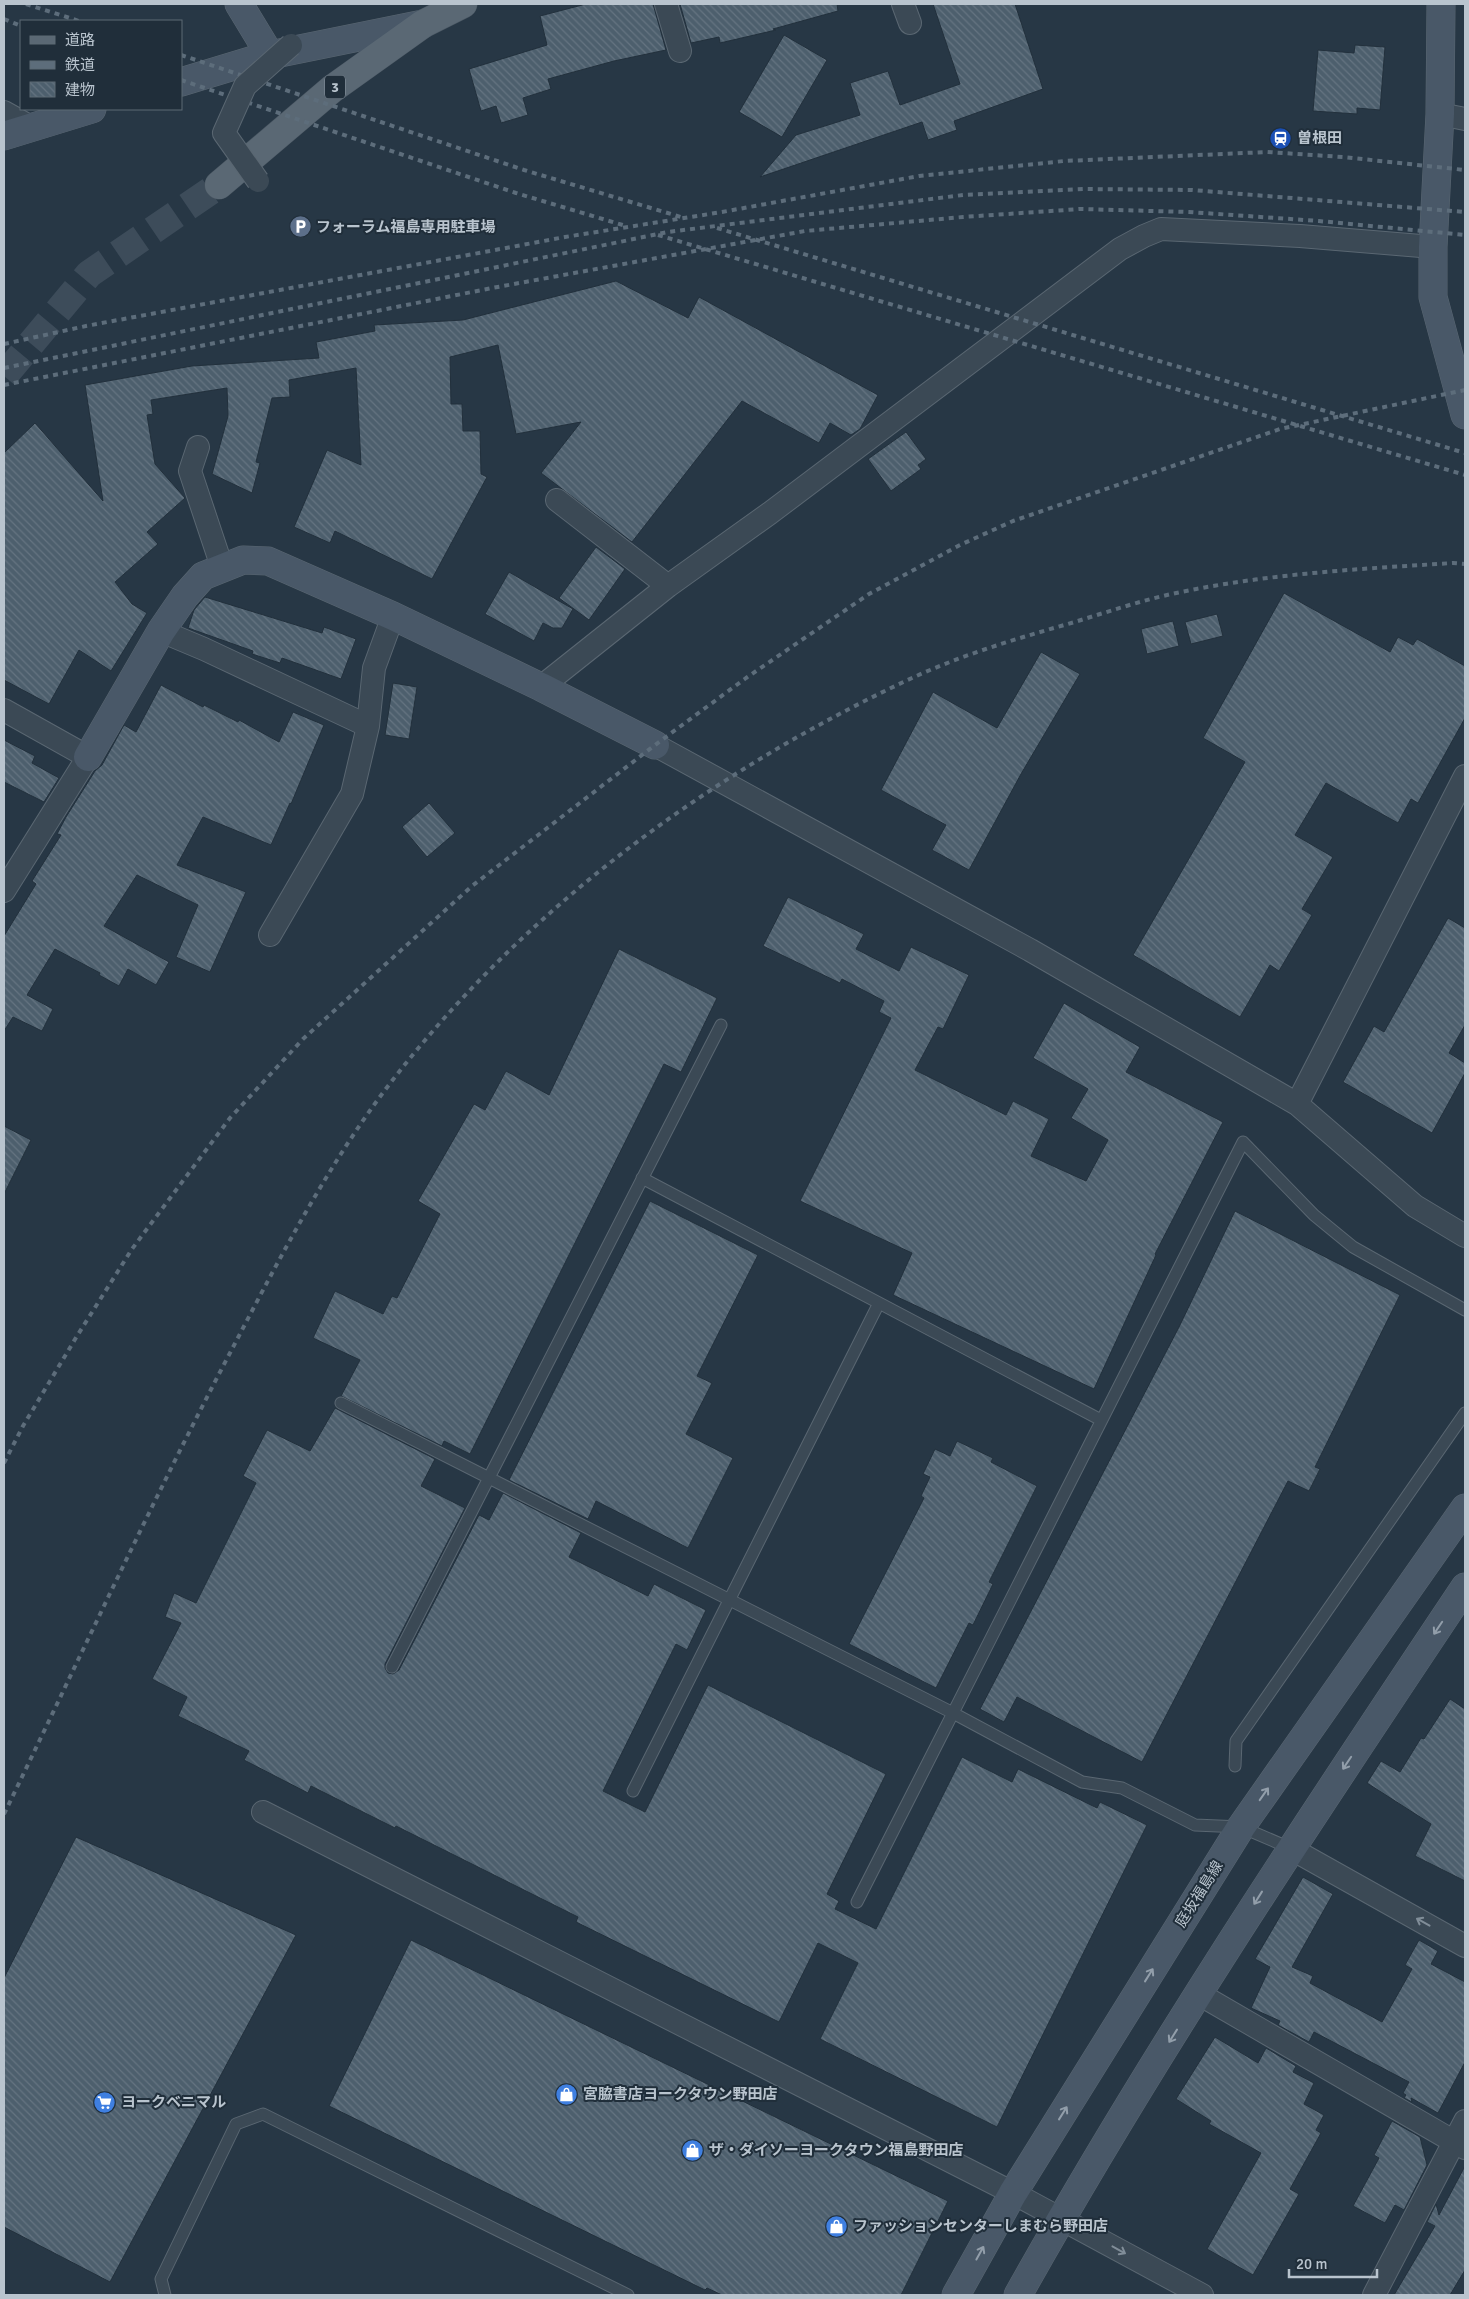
<svg xmlns="http://www.w3.org/2000/svg" width="1469" height="2299" font-family="Signika,'Noto Sans JP',sans-serif">
  <style>
    .building { fill: url(#building-back-hatch); stroke: #22303c }
    .lines { fill: none; stroke-linecap: round; stroke-linejoin: round }
    .primary-tunnel { stroke: #3d4c5a; stroke-width: 28; stroke-dasharray: 28 14; stroke-linecap: butt }
    .lane-casing { stroke: #5a6772; stroke-width: 13 }
    .street-casing { stroke: #5a6772; stroke-width: 24 }
    .secondary-casing { stroke: #5a6772; stroke-width: 29 }
    .primary-casing { stroke: #45525e; stroke-width: 29 }
    .lane { stroke: #3b4955; stroke-width: 11 }
    .street { stroke: #3b4955; stroke-width: 22 }
    .secondary { stroke: #495868; stroke-width: 28 }
    .primary { stroke: #5a6874; stroke-width: 28 }
    .rail { stroke: #5d6d7b; stroke-width: 4; stroke-dasharray: 5 5; stroke-linecap: butt }
    .street-bridge-casing { stroke: #5a6772; stroke-width: 24; stroke-linecap: butt }
    .street-bridge { stroke: #3b4955; stroke-width: 22 }
    .oneway { stroke: #929eaa }
    .oneway2 { stroke: #808d98 }
    .labels { text-anchor: middle; stroke-width: 4; stroke-linejoin: round; paint-order: stroke }
    .shield { fill: #202e3a; stroke: #8b97a2; stroke-width: 1 }
    .shield-label { font-size: 14px; font-weight: bold; fill: #b9c4ce }
    .poi-label { font-size: 15px; font-weight: bold; fill: #b9c4ce; stroke: #202e3a; text-anchor: start }
    .street-label { font-size: 15px; fill: #b9c4ce; stroke: #202e3a }
  </style>
  <defs>
    <pattern id="building-back-hatch" width="6" height="6" patternUnits="userSpaceOnUse" patternTransform="scale(1.25)"><rect width="6" height="6" fill="#4d5f6d"/><path d="M-1 5l2 2M0 0l6 6M5-1l2 2" fill="none" stroke="#657481"/></pattern>
  </defs>
  <rect width="100%" height="100%" fill="#273745"/>
  <!-- building -->
  <path class="building" d="M 586,4 L 653,4 L 666,50 L 614,61 L 548,79 L 551,89 L 523,98 L 528,115 L 501,123 L 496,106 L 481,111 L 469,69 L 547,45 L 540,16 Z
    M 680,4 L 837,4 L 838,11 L 773,29 L 776,30 L 720,43 L 719,37 L 691,43 Z
    M 933,4 L 1015,4 L 1043,89 L 954,121 L 957,130 L 928,140 L 922,122 L 760,177 L 796,135 L 860,115 L 850,83 L 888,71 L 900,105 L 960,84 Z
    M 784,35 L 827,60 L 782,137 L 739,112 Z
    M 1355,45 L 1385,47 L 1380,110 L 1357,108 L 1357,114 L 1313,111 L 1318,50 L 1354,53 Z
    M 616,281 L 688,318 L 699,297 L 878,395 L 860,429 L 851,435 L 830,423 L 819,443 L 742,401 L 632,542 L 541,473 L 581,422 L 516,434 L 498,345 L 450,357 L 451,404 L 462,404 L 463,431 L 480,431 L 481,474 L 487,477 L 432,579 L 335,531 L 330,543 L 294,527 L 327,450 L 361,465 L 356,368 L 289,380 L 290,397 L 272,398 L 256,462 L 260,463 L 252,493 L 212,474 L 228,416 L 227,388 L 151,400 L 153,414 L 147,415 L 155,464 L 185,498 L 147,532 L 158,544 L 115,582 L 132,604 L 147,613 L 111,671 L 79,650 L 49,704 L 4,680 L 4,453 L 35,423 L 103,501 L 85,385 L 192,366 L 319,358 L 316,342 L 375,331 L 374,325 L 463,320 Z
    M 906,432 L 926,459 L 918,465 L 921,469 L 891,491 L 868,459 Z
    M 596,547 L 625,569 L 589,620 L 559,598 Z
    M 509,572 L 573,609 L 562,628 L 553,628 L 543,623 L 534,641 L 485,614 Z
    M 1284,593 L 1390,652 L 1398,637 L 1413,645 L 1417,639 L 1465,666 L 1465,718 L 1418,803 L 1411,799 L 1398,823 L 1326,783 L 1295,835 L 1333,857 L 1302,909 L 1312,915 L 1279,971 L 1270,965 L 1240,1017 L 1133,955 L 1245,762 L 1203,738 Z
    M 205,597 L 322,633 L 324,627 L 356,639 L 341,679 L 282,658 L 280,663 L 252,654 L 253,651 L 188,628 L 194,610 Z
    M 1217,614 L 1223,636 L 1191,644 L 1185,622 Z
    M 1173,621 L 1179,646 L 1147,654 L 1141,629 Z
    M 1041,652 L 1080,674 L 1021,774 L 969,870 L 932,850 L 946,825 L 881,790 L 933,692 L 997,728 Z
    M 393,683 L 417,687 L 409,739 L 385,735 Z
    M 161,685 L 203,707 L 204,705 L 238,722 L 239,720 L 279,742 L 293,712 L 324,725 L 291,804 L 290,803 L 271,845 L 203,817 L 177,865 L 246,892 L 210,972 L 176,957 L 198,905 L 137,875 L 104,926 L 169,962 L 156,985 L 128,969 L 119,986 L 99,975 L 100,973 L 55,949 L 27,995 L 53,1009 L 42,1031 L 13,1017 L 4,1031 L 4,936 L 36,884 L 32,881 L 61,835 L 57,834 L 66,817 L 95,771 L 102,765 L 124,725 L 136,732 Z
    M 4,740 L 35,756 L 32,763 L 59,778 L 44,802 L 4,782 Z
    M 429,803 L 455,833 L 427,857 L 402,827 Z
    M 788,897 L 864,934 L 856,949 L 899,971 L 911,947 L 969,975 L 943,1029 L 938,1027 L 915,1070 L 1006,1115 L 1013,1101 L 1049,1119 L 1031,1156 L 1086,1181 L 1108,1140 L 1071,1118 L 1088,1089 L 1033,1058 L 1064,1003 L 1140,1047 L 1126,1072 L 1223,1122 L 1155,1254 L 1156,1255 L 1094,1389 L 893,1295 L 912,1253 L 800,1201 L 891,1018 L 879,1012 L 884,1001 L 842,979 L 840,983 L 763,946 Z
    M 1448,918 L 1465,928 L 1465,1025 L 1449,1053 L 1465,1063 L 1465,1073 L 1432,1133 L 1343,1082 L 1374,1026 L 1384,1032 Z
    M 619,949 L 717,998 L 681,1072 L 664,1064 L 470,1454 L 444,1441 L 442,1446 L 341,1396 L 360,1360 L 313,1338 L 335,1291 L 383,1314 L 392,1296 L 397,1298 L 440,1214 L 418,1201 L 474,1104 L 485,1110 L 506,1071 L 549,1095 Z
    M 4,1126 L 31,1140 L 4,1194 Z
    M 650,1201 L 758,1255 L 697,1376 L 712,1383 L 686,1434 L 733,1458 L 688,1548 L 596,1501 L 588,1519 L 509,1480 Z
    M 1235,1211 L 1400,1295 L 1315,1467 L 1320,1469 L 1309,1491 L 1288,1481 L 1142,1762 L 1017,1697 L 1004,1722 L 980,1709 L 1179,1327 Z
    M 335,1408 L 435,1459 L 421,1486 L 465,1508 L 385,1664 L 385,1668 L 388,1673 L 393,1674 L 399,1670 L 479,1515 L 489,1520 L 503,1493 L 581,1533 L 569,1557 L 648,1596 L 654,1584 L 706,1610 L 687,1650 L 676,1644 L 603,1791 L 645,1812 L 708,1685 L 886,1774 L 827,1894 L 839,1901 L 835,1909 L 876,1929 L 962,1757 L 1012,1782 L 1018,1769 L 1097,1808 L 1100,1802 L 1147,1825 L 997,2127 L 820,2039 L 858,1963 L 818,1943 L 779,2022 L 576,1922 L 578,1917 L 396,1826 L 395,1828 L 311,1786 L 308,1793 L 244,1760 L 249,1751 L 178,1716 L 187,1697 L 152,1679 L 181,1623 L 165,1617 L 174,1593 L 196,1603 L 256,1483 L 243,1476 L 267,1430 L 310,1451 Z
    M 957,1441 L 993,1458 L 991,1462 L 1037,1486 L 989,1582 L 993,1584 L 973,1625 L 969,1623 L 936,1688 L 849,1644 L 924,1498 L 921,1496 L 930,1477 L 923,1474 L 935,1449 L 950,1456 Z
    M 1450,1699 L 1465,1709 L 1465,1881 L 1415,1856 L 1431,1824 L 1367,1783 L 1381,1761 L 1400,1772 L 1421,1738 L 1424,1739 Z
    M 76,1837 L 296,1935 L 110,2282 L 4,2227 L 4,1978 Z
    M 1303,1877 L 1333,1894 L 1292,1967 L 1313,1976 L 1310,1983 L 1382,2022 L 1412,1969 L 1405,1965 L 1419,1940 L 1438,1951 L 1431,1964 L 1465,1982 L 1465,2062 L 1438,2113 L 1411,2098 L 1412,2102 L 1404,2098 L 1406,2095 L 1403,2093 L 1409,2082 L 1314,2032 L 1309,2042 L 1278,2025 L 1280,2021 L 1251,2008 L 1270,1967 L 1255,1959 Z
    M 411,1940 L 948,2201 L 901,2295 L 722,2295 L 707,2288 L 705,2290 L 329,2106 Z
    M 1215,2037 L 1258,2063 L 1266,2048 L 1296,2066 L 1293,2072 L 1314,2083 L 1304,2104 L 1324,2115 L 1316,2130 L 1321,2133 L 1290,2189 L 1299,2194 L 1253,2275 L 1207,2249 L 1261,2153 L 1209,2124 L 1211,2121 L 1176,2099 Z
    M 1392,2121 L 1420,2137 L 1427,2165 L 1404,2210 L 1395,2205 L 1385,2223 L 1353,2206 L 1379,2158 L 1374,2155 Z
    M 1465,2166 L 1465,2270 L 1450,2295 L 1394,2295 L 1435,2226 L 1427,2222 L 1436,2204 L 1439,2215 Z"/>
  <g class="lines">
    <!-- primary-tunnel -->
    <path class="primary-tunnel" d="M 4,376 L 89,274 L 219,185"/>
    <defs>
      <path id="lane" d="M 642,1178 L 1101,1420
        M 341,1403 L 953,1713 L 1082,1782 L 1122,1788 L 1195,1825 L 1241,1827 L 1290,1848
        M 392,1667 L 721,1025
        M 1235,1766 L 1236,1741 L 1465,1413
        M 633,1791 L 879,1303
        M 857,1902 L 1243,1142 L 1314,1215 L 1353,1247 L 1465,1310
        M 165,2295 L 161,2279 L 236,2124 L 263,2114 L 628,2295"/>
      <path id="street" d="M 666,4 L 680,51
        M 903,4 L 910,23
        M 4,112 L 31,127
        M 1440,114 L 1465,119
        M 198,447 L 190,471 L 222,567
        M 557,500 L 668,586
        M 161,631 L 204,649 L 368,726
        M 541,687 L 668,586 L 770,513 L 1120,249 L 1144,236 L 1161,229 L 1300,236 L 1433,247
        M 4,710 L 88,757 L 4,891
        M 655,745 L 1030,950 L 1297,1104 L 1415,1206 L 1465,1236
        M 270,935 L 352,794 L 368,726 L 374,668 L 393,616
        M 1297,1104 L 1465,776
        M 263,1812 L 1013,2193 L 1202,2295
        M 1290,1848 L 1465,1946
        M 1199,1994 L 1465,2148
        M 1374,2295 L 1465,2121"/>
      <path id="secondary" d="M 239,4 L 270,55
        M 1441,4 L 1440,114 L 1433,247 L 1433,297 L 1465,415
        M 181,82 L 270,55 L 423,24
        M 4,136 L 92,109
        M 88,757 L 161,631 L 185,596 L 203,576 L 243,560 L 268,561 L 393,616 L 541,687 L 655,745
        M 956,2295 L 1013,2193 L 1241,1827 L 1465,1508
        M 1018,2295 C 1154,2052 1310,1819 1465,1587"/>
      <path id="primary" d="M 219,185 L 332,89 L 423,24 L 463,4"/>
    </defs>
    <!-- lane casing -->
    <use href="#lane" class="lane-casing"/>
    <!-- street casing -->
    <use href="#street" class="street-casing"/>
    <!-- secondary casing -->
    <use href="#secondary" class="secondary-casing"/>
    <!-- primary casing -->
    <use href="#primary" class="primary-casing"/>
    <!-- lane -->
    <use href="#lane" class="lane"/>
    <!-- street -->
    <use href="#street" class="street"/>
    <!-- secondary -->
    <use href="#secondary" class="secondary"/>
    <!-- primary -->
    <use href="#primary" class="primary"/>
    <!-- rail -->
    <path class="rail" d="M 26,4 L 79,21
      M 4,19 L 21,26
      M 181,55 L 524,170 L 681,217
      M 181,80 L 516,193 L 626,226
      M 717,228 L 1465,453
      M 658,235 L 1465,475
      M 4,344 L 86,326 L 565,237 L 722,212 L 919,176 L 1064,161 L 1267,152 L 1343,157 L 1465,170
      M 4,368 L 668,232 L 963,195 L 1083,189 L 1192,190 L 1465,212
      M 4,385 L 492,288 L 805,231 L 963,217 L 1080,209 L 1189,212 L 1319,221 L 1465,235
      M 4,1463 L 23,1426 L 77,1336 L 132,1249 L 230,1118 L 303,1039 L 472,886 L 655,745 L 746,678 L 869,594 L 960,545 L 1013,521 L 1280,429 L 1465,390
      M 4,1814 C 79,1660 151,1503 231,1351 C 276,1265 324,1172 382,1094 C 518,913 708,773 912,678 C 962,655 1015,639 1068,624 C 1101,614 1133,603 1167,595 C 1261,574 1358,569 1453,563 L 1465,564"/>
    <defs>
      <path id="street-bridge" d="M 258,181 L 224,133 L 245,86 L 291,45"/>
    </defs>
    <!-- street-bridge casing -->
    <use href="#street-bridge" class="street-bridge-casing"/>
    <!-- street-bridge -->
    <use href="#street-bridge" class="street-bridge"/>
  </g>
  <!-- one-way arrows -->
  <defs><path id="oneway-shaft" d="M-6 0H5M1.5-3L5.5 0L1.5 3" fill="none" stroke-width="1.6" stroke-linecap="round" stroke-linejoin="round" transform="scale(1.25)"/></defs>
  <g class="oneway">
    <use href="#oneway-shaft" transform="translate(1438 1628) rotate(124)"/>
    <use href="#oneway-shaft" transform="translate(1347 1763) rotate(124)"/>
    <use href="#oneway-shaft" transform="translate(1264 1794) rotate(-55)"/>
    <use href="#oneway-shaft" transform="translate(1258 1898) rotate(122)"/>
    <use href="#oneway-shaft" transform="translate(1149 1975) rotate(-58)"/>
    <use href="#oneway-shaft" transform="translate(1173 2036) rotate(122)"/>
    <use href="#oneway-shaft" transform="translate(1063 2113) rotate(-58)"/>
    <use href="#oneway-shaft" transform="translate(980 2253) rotate(-61)"/>
  </g>
  <g class="oneway2">
    <use href="#oneway-shaft" transform="translate(1423 1922) rotate(-151)"/>
    <use href="#oneway-shaft" transform="translate(1119 2250) rotate(29)"/>
  </g>
  <!-- icons -->
  <defs>
    <symbol id="station-disc" viewBox="-11 -11 22 22"><circle r="9.5" fill="#1a4fb4" stroke="#202e3a"/><path d="M-3-6H3Q5-6 5-4V2Q5 4 3 4L4.5 6H3L1.5 4h-3L-3 6H-4.5L-3 4Q-5 4-5 2V-4Q-5-6-3-6ZM-3.5-4v3h7v-3ZM-3.5 1v1.5H-2V1ZM2 1v1.5H3.5V1Z" fill="#fff"/></symbol>
    <symbol id="parking-disc" viewBox="-11 -11 22 22"><circle r="9.5" fill="#5c6f8a" stroke="#202e3a"/><path d="M-3.5-5.5H1a3.5 3.5 0 0 1 0 7H-1V5.5H-3.5ZM-1-3.4V-.6H.8a1.4 1.4 0 0 0 0-2.8Z" fill="#fff"/></symbol>
    <symbol id="shop-disc" viewBox="-11 -11 22 22"><circle r="9.5" fill="#3f7fe0" stroke="#202e3a"/><path d="M-5-2.5h2.3a2.7 3.5 0 0 1 5.4 0H5L5.5 6h-11ZM-1.5-2.5h3a1.5 2.3 0 0 0-3 0Z" fill="#fff"/></symbol>
    <symbol id="supermarket-disc" viewBox="-11 -11 22 22"><circle r="9.5" fill="#3f7fe0" stroke="#202e3a"/><path d="M-6-5.5h2.5l.6 2H6L4.5 2H-2.5L-4.4-4H-6ZM-1.5 3.2a1.3 1.3 0 1 0 .1 0ZM3 3.2a1.3 1.3 0 1 0 .1 0Z" fill="#fff"/></symbol>
  </defs>
  <g fill-rule="evenodd">
    <use href="#station-disc" x="1268" y="126" width="25" height="25"/>
    <use href="#parking-disc" x="288" y="214" width="25" height="25"/>
    <use href="#shop-disc" x="554" y="2082" width="25" height="25"/>
    <use href="#supermarket-disc" x="92" y="2090" width="25" height="25"/>
    <use href="#shop-disc" x="680" y="2138" width="25" height="25"/>
    <use href="#shop-disc" x="824" y="2214" width="25" height="25"/>
  </g>
  <g class="labels">
    <!-- shield labels -->
    <rect class="shield" x="325" y="75.5" width="20" height="23" rx="4"/>
    <g class="shield-label">
      <text x="335" y="92">3</text>
    </g>
    <!-- poi labels -->
    <g class="poi-label">
      <text x="1297" y="143">曽根田</text>
      <text x="316" y="232">フォーラム福島専用駐車場</text>
      <text x="583" y="2099">宮脇書店ヨークタウン野田店</text>
      <text x="121" y="2107">ヨークベニマル</text>
      <text x="709" y="2155">ザ・ダイソーヨークタウン福島野田店</text>
      <text x="853" y="2231">ファッションセンターしまむら野田店</text>
    </g>
    <!-- street labels -->
    <g class="street-label">
      <text transform="translate(1199 1894) rotate(-58)" y="5">庭坂福島線</text>
    </g>
  </g>
  <!-- border -->
  <rect width="1469" height="2299" fill="none" stroke="#b9c4ce" stroke-width="10"/>
  <!-- legend -->
  <rect x="20" y="20" width="162" height="90" fill="#202e3a" stroke="#5d6a75"/>
  <rect x="30" y="36" width="25" height="8" fill="#5a6874" stroke="#5d6a75"/>
  <text x="65" y="45" font-size="15" fill="#b9c4ce">道路</text>
  <rect x="30" y="61" width="25" height="8" fill="#5d6d7b" stroke="#5d6a75"/>
  <text x="65" y="70" font-size="15" fill="#b9c4ce">鉄道</text>
  <rect x="30" y="82" width="25" height="15" fill="url(#building-back-hatch)" stroke="#5d6a75"/>
  <text x="65" y="95" font-size="15" fill="#b9c4ce">建物</text>
  <!-- scale -->
  <path d="M1289 2269v8h88v-8" fill="none" stroke="#b9c4ce" stroke-width="2.5"/>
  <text x="1296" y="2269" font-size="15" fill="#b9c4ce" stroke="#202e3a" stroke-width="4" paint-order="stroke">20 m</text>
</svg>
